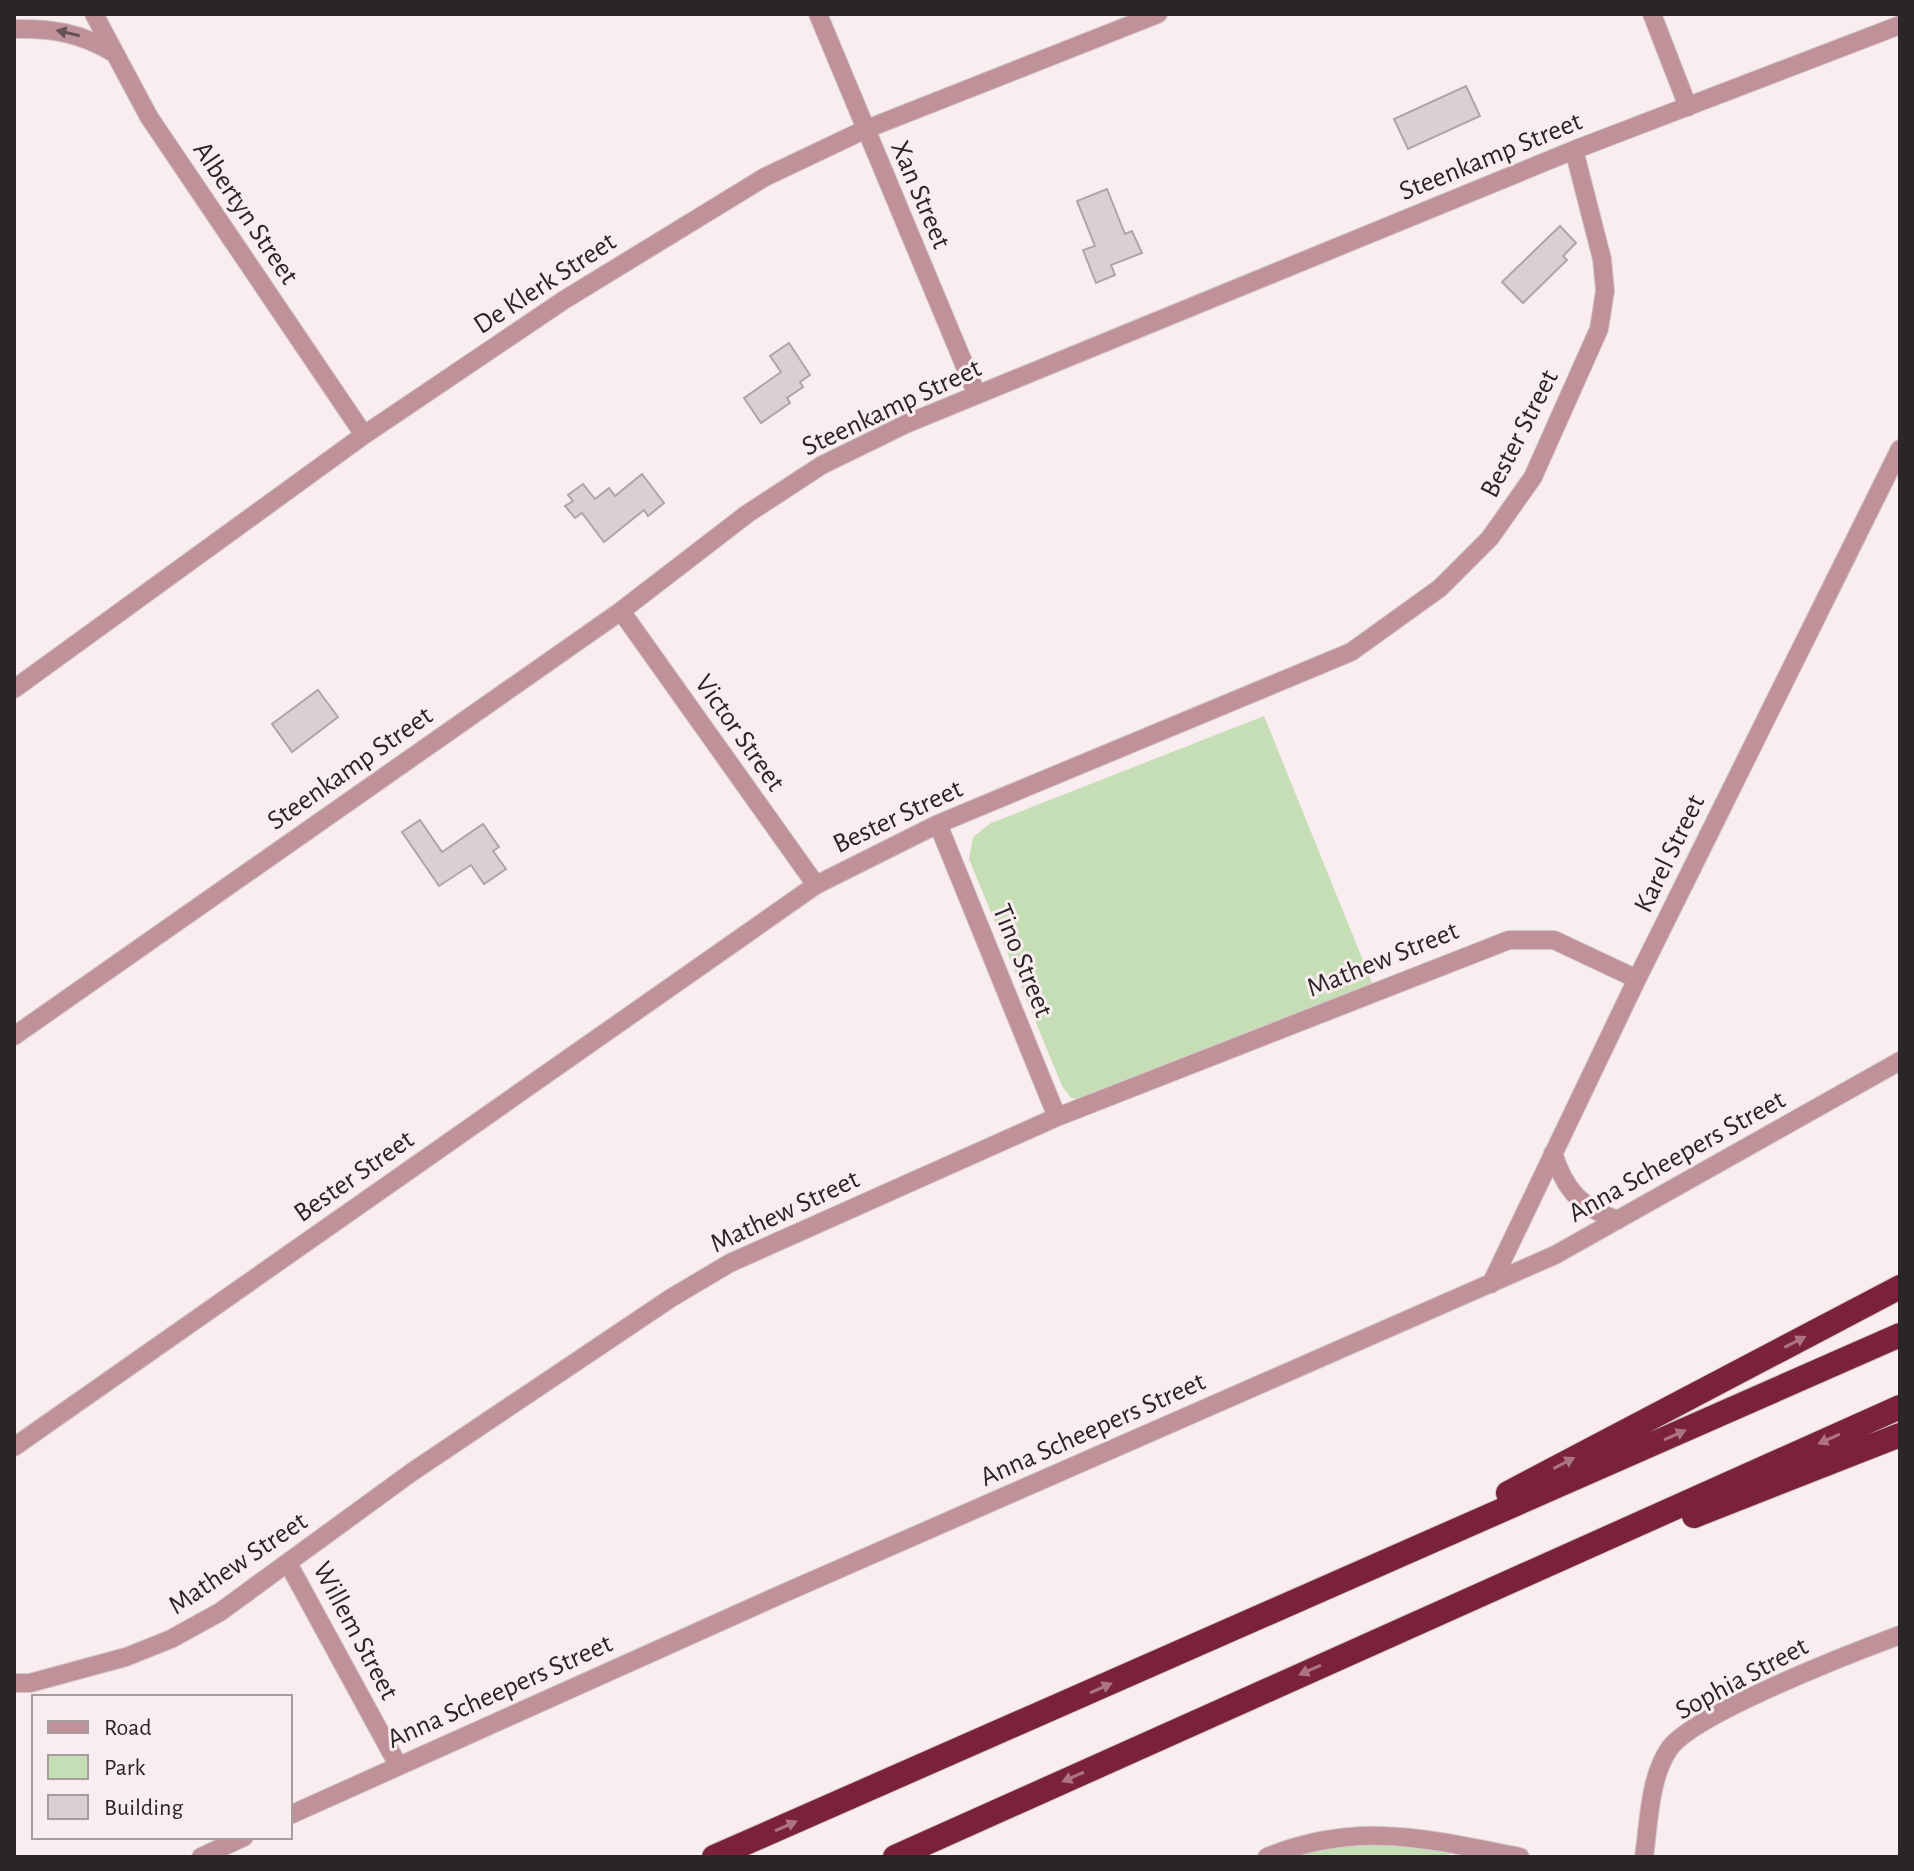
<svg xmlns="http://www.w3.org/2000/svg" width="1914" height="1871" font-family="'Alegreya Sans',sans-serif">
  <style>
    .green { fill: #c5deb6 }
    .building { fill: #dccfd1; stroke: #b1a4a6; stroke-width: 2 }
    .lines { fill: none; stroke-linecap: round; stroke-linejoin: round }
    .minor-casing { stroke: #d5c9cb; stroke-width: 20 }
    .highway-casing { stroke: #d5c9cb; stroke-width: 26 }
    .minor { stroke: #bf9299; stroke-width: 18 }
    .highway { stroke: #7a2239; stroke-width: 24 }
    .oneway { fill: #665154 }
    .oneway2 { fill: #ad7382 }
    .labels { text-anchor: middle; stroke-width: 6; stroke-linejoin: round; paint-order: stroke }
    .street-label { font-size: 28px; fill: #2a2526; stroke: #faedef }
  </style>
  <rect width="100%" height="100%" fill="#faedef"/>
  <!-- green -->
  <path class="green" d="M 1264,716 L 1373,985 L 1082,1099 L 1071,1098 L 1062,1086 L 969,859 L 973,837 L 991,823 Z
    M 1325,1842 L 1460,1849 L 1445,1857 L 1296,1857 Z"/>
  <!-- building -->
  <path class="building" d="M 1466,86 L 1480,116 L 1408,149 L 1394,119 Z
    M 1107,189 L 1125,234 L 1132,231 L 1142,253 L 1111,265 L 1115,275 L 1096,283 L 1083,250 L 1095,246 L 1077,201 Z
    M 1560,226 L 1576,243 L 1563,256 L 1567,260 L 1523,303 L 1502,282 Z
    M 789,343 L 810,375 L 800,382 L 803,387 L 787,398 L 790,403 L 761,423 L 744,398 L 781,372 L 770,356 Z
    M 642,474 L 664,503 L 648,516 L 644,510 L 604,542 L 582,513 L 575,518 L 565,506 L 573,501 L 568,495 L 583,484 L 595,499 L 609,488 L 615,496 Z
    M 318,690 L 338,717 L 292,752 L 272,724 Z
    M 420,820 L 442,852 L 483,824 L 499,847 L 493,851 L 506,869 L 484,884 L 471,865 L 439,886 L 402,832 Z"/>
  <g class="lines">
    <defs>
      <path id="minor" d="M 94,14 L 149,117 L 364,435
        M 818,14 L 977,395
        M 1652,14 L 1688,107
        M 14,29 C 52,28 81,33 114,53
        M 621,611 L 816,885
        M 14,689 L 364,435 L 564,300 L 765,177 L 864,130 L 1158,14
        M 938,824 L 1057,1117
        M 14,1036 L 621,611 L 747,514 L 822,465 L 906,424 L 1574,150 L 1900,25
        M 1553,1153 C 1565,1190 1581,1208 1618,1220
        M 1491,1284 L 1637,979 L 1900,449
        M 14,1447 L 816,885 L 938,824 L 1351,652 L 1440,588 L 1490,538 L 1533,477 L 1599,329 L 1605,291 L 1602,259 L 1574,150
        M 289,1565 L 398,1765
        M 14,1683 L 30,1683 L 126,1657 L 171,1639 L 220,1612 L 412,1472 L 671,1298 L 730,1263 L 1057,1117 L 1509,940 L 1554,940 L 1637,979
        M 290,1815 L 782,1594 L 1555,1255 L 1900,1061
        M 201,1857 L 244,1837
        M 1267,1857 C 1358,1820 1428,1839 1520,1857
        M 1644,1857 C 1649,1823 1649,1779 1669,1749 C 1693,1714 1854,1652 1900,1635"/>
      <path id="highway" d="M 1508,1493 L 1900,1287
        M 1694,1516 L 1900,1435
        M 714,1857 L 1900,1335
        M 895,1857 L 1900,1407"/>
    </defs>
    <!-- minor casing -->
    <use href="#minor" class="minor-casing"/>
    <!-- highway casing -->
    <use href="#highway" class="highway-casing"/>
    <!-- minor -->
    <use href="#minor" class="minor"/>
    <!-- highway -->
    <use href="#highway" class="highway"/>
  </g>
  <!-- one-way arrows -->
  <defs><path id="oneway-solid" d="M-6-.8H1V-3.2L6.5 0L1 3.2V.8H-6Z" transform="scale(2)"/></defs>
  <use class="oneway" href="#oneway-solid" transform="translate(68 33) rotate(-167)"/>
  <g class="oneway2">
    <use href="#oneway-solid" transform="translate(1795 1342) rotate(-27)"/>
    <use href="#oneway-solid" transform="translate(1675 1435) rotate(-24)"/>
    <use href="#oneway-solid" transform="translate(1829 1439) rotate(156)"/>
    <use href="#oneway-solid" transform="translate(1564 1463) rotate(-28)"/>
    <use href="#oneway-solid" transform="translate(1310 1670) rotate(156)"/>
    <use href="#oneway-solid" transform="translate(1101 1688) rotate(-24)"/>
    <use href="#oneway-solid" transform="translate(1073 1777) rotate(156)"/>
    <use href="#oneway-solid" transform="translate(786 1826) rotate(-24)"/>
  </g>
  <g class="labels">
    <!-- street labels -->
    <g class="street-label">
      <text transform="translate(1490 155) rotate(-22)" y="10">Steenkamp Street</text>
      <text transform="translate(922 194) rotate(67)" y="10">Xan Street</text>
      <text transform="translate(247 212) rotate(56)" y="10">Albertyn Street</text>
      <text transform="translate(544 282) rotate(-33)" y="10">De Klerk Street</text>
      <text transform="translate(891 406) rotate(-25)" y="10">Steenkamp Street</text>
      <text transform="translate(1518 433) rotate(-63)" y="10">Bester Street</text>
      <text transform="translate(741 732) rotate(55)" y="10">Victor Street</text>
      <text transform="translate(349 767) rotate(-35)" y="10">Steenkamp Street</text>
      <text transform="translate(897 815) rotate(-25)" y="10">Bester Street</text>
      <text transform="translate(1668 853) rotate(-64)" y="10">Karel Street</text>
      <text transform="translate(1382 958) rotate(-22)" y="10">Mathew Street</text>
      <text transform="translate(1024 960) rotate(68)" y="10">Tino Street</text>
      <text transform="translate(1676 1155) rotate(-29)" y="10">Anna Scheepers Street</text>
      <text transform="translate(353 1175) rotate(-35)" y="10">Bester Street</text>
      <text transform="translate(784 1210) rotate(-25)" y="10">Mathew Street</text>
      <text transform="translate(1092 1428) rotate(-24)" y="10">Anna Scheepers Street</text>
      <text transform="translate(237 1562) rotate(-34)" y="10">Mathew Street</text>
      <text transform="translate(357 1630) rotate(62)" y="10">Willem Street</text>
      <text transform="translate(1741 1677) rotate(-28)" y="10">Sophia Street</text>
      <text transform="translate(499 1690) rotate(-24)" y="10">Anna Scheepers Street</text>
    </g>
  </g>
  <!-- border -->
  <rect width="1914" height="1871" fill="none" stroke="#2a2526" stroke-width="32"/>
  <!-- legend -->
  <rect x="32" y="1695" width="260" height="144" fill="#faedef" stroke="#a79d9f" stroke-width="2"/>
  <rect x="48" y="1721" width="40" height="12" fill="#bf9299" stroke="#a79d9f" stroke-width="2"/>
  <text x="104" y="1735" font-size="24" fill="#2a2526">Road</text>
  <rect x="48" y="1755" width="40" height="24" fill="#c5deb6" stroke="#a79d9f" stroke-width="2"/>
  <text x="104" y="1775" font-size="24" fill="#2a2526">Park</text>
  <rect x="48" y="1795" width="40" height="24" fill="#dccfd1" stroke="#a79d9f" stroke-width="2"/>
  <text x="104" y="1815" font-size="24" fill="#2a2526">Building</text>
</svg>
